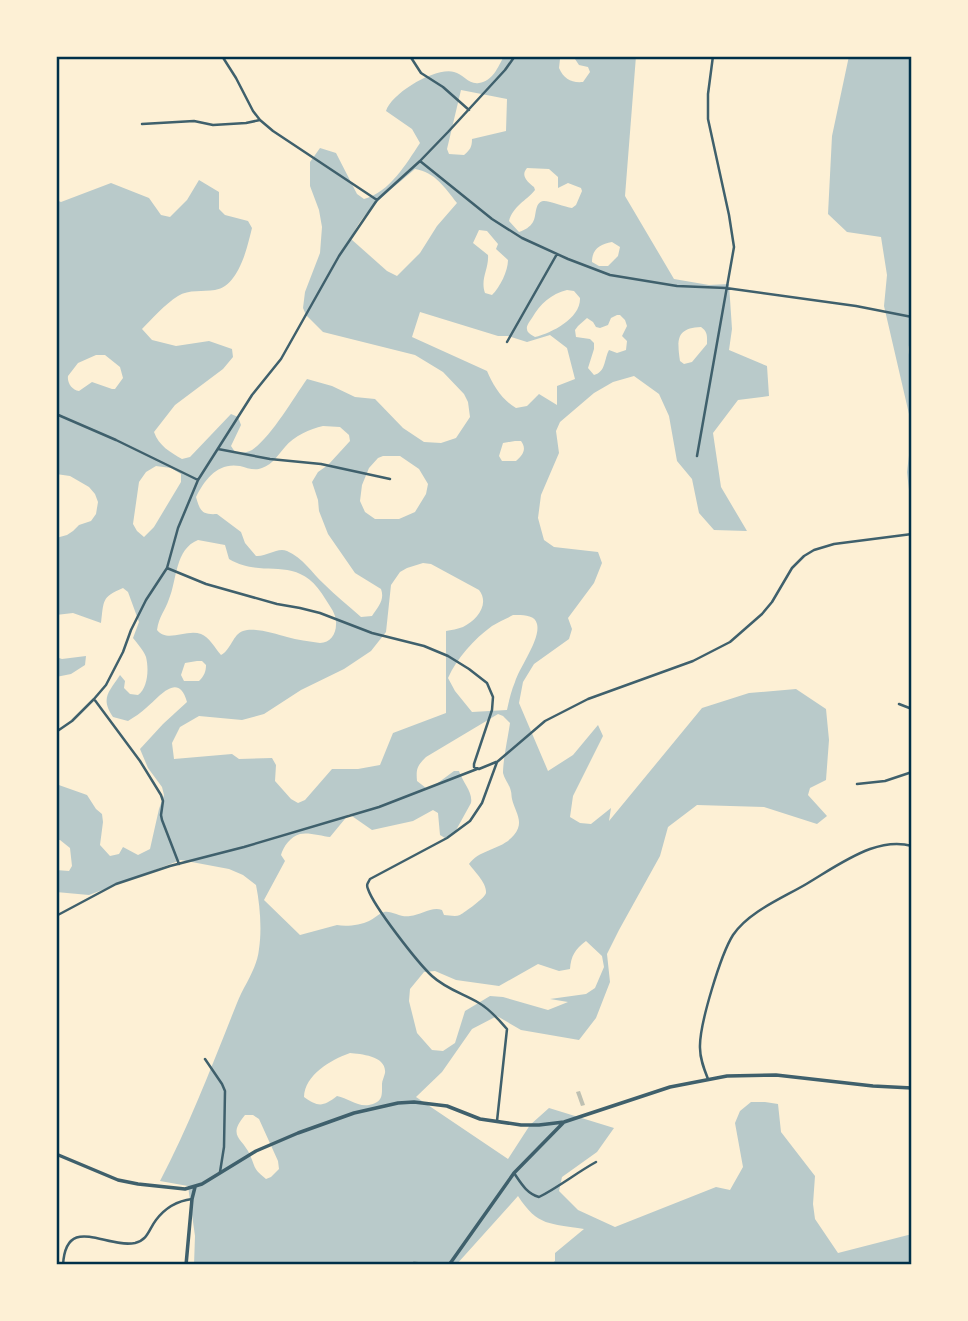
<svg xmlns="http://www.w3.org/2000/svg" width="968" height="1321" font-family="Jost,sans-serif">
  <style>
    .green { fill: #b9caca; fill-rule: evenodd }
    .building { fill: #bec0b2 }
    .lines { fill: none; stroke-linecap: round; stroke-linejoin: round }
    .minor { stroke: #3f606c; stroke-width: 2.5 }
    .tertiary { stroke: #3f606c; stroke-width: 3.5 }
    .neatline { fill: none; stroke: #003049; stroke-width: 2.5 }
  </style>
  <rect width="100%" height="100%" fill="#fdf0d5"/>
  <!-- green -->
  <path class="green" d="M 504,56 L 564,56 L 560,59 L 559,68 C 564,79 571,83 583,82 L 590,72 L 588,67 L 579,65 L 573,56 L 636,56 L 625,196 L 674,279 L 709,285 L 729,284 L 732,329 L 729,350 L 767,366 L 769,396 L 738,400 L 713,433 L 721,487 L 747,531 L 714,530 L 699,513 L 692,479 L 677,461 L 669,416 L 659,394 L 634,376 L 613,382 L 594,393 L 560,422 L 556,431 L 559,453 L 541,495 L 538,518 L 544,540 L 554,547 L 598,552 L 602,563 L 594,583 L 568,618 L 572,629 L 569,639 L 534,664 L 523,682 L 519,703 L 548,771 L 573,755 L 598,725 L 603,736 L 573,796 L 570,817 L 580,823 L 591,824 L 611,808 L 609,821 L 702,708 L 749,693 L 796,689 L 826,709 L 829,740 L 826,780 L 810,788 L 808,795 L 827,816 L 817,824 L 764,807 L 697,805 L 668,827 L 660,856 L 619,930 L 607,954 L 610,982 L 596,1018 L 579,1040 L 521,1030 L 497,1016 L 472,1029 L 442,1072 L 416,1097 L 508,1159 L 530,1125 L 549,1108 L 614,1128 L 597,1152 L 562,1177 L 559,1191 L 578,1210 L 615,1227 L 716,1187 L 730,1190 L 743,1167 L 735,1123 L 740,1111 L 751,1102 L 765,1102 L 778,1104 L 781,1132 L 815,1176 L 813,1204 L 815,1219 L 838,1253 L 912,1234 L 912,1265 L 550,1265 L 555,1261 L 555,1253 L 584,1229 C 550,1223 538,1227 518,1196 L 456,1265 L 194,1265 L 195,1236 L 188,1186 L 160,1181 C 190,1124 213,1063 237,1003 C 244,985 257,969 259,949 C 262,929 260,905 256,885 L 243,875 L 229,869 L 181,860 L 89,895 L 56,892 L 56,870 L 69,871 L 72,866 L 70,848 L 60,840 L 56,840 L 56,784 L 87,795 L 96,809 L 102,814 L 103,822 L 100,845 L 110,856 L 119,854 L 123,847 L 138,855 L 150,849 L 159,809 L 164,795 L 162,787 L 148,768 L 140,749 L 163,724 L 187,702 C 178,670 158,699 146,708 C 141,713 134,717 128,721 L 113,717 C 100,698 109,692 120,675 L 125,681 L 124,688 L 130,694 L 138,695 C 148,688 149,669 146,657 C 144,651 137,643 133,638 L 139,622 L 128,592 L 123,588 C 101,597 104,601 101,623 L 73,613 L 56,615 L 56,538 L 67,535 L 73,531 L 79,525 L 91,521 L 96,514 L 98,502 L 95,494 L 89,487 L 70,476 L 56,474 L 56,200 L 61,202 L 111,183 L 149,198 L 161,215 L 170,217 L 187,200 L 199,180 L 219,192 L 219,209 L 225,215 L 248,221 L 252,228 C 247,248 239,286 215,290 C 203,292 189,289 178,296 C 165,304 152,319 142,329 L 152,340 L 176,346 L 209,341 L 232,349 L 233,357 L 223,369 L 175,405 L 154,432 C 159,446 170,452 182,459 L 190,457 L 231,414 L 238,417 L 241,425 L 231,446 L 235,452 C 241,453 246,453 252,450 C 271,437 293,399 307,379 L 332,386 L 355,397 L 375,399 L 403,428 L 424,442 L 441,443 L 456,438 L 470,417 L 468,402 L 464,394 L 443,372 L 415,355 L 323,332 L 306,315 L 303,308 L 305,292 L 320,253 L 322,227 L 319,210 L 310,186 L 310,162 L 320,148 L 336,153 L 357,194 L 364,199 C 390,192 406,164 420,143 L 412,129 L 386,111 C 392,93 435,67 454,72 C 463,74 469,85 479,83 C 493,81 498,67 504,56 ZM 461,90 L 507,99 L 506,131 L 472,139 C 472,147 470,150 464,155 L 449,154 L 447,149 ZM 527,168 L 549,169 L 558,177 L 558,188 L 568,183 L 581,188 L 582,191 L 576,205 L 572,208 C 565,207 548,200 543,201 C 534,203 537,216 533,222 C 530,227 525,230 519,232 L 509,221 C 513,206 526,201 535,190 L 534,187 C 528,182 520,176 527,168 ZM 415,169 C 435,172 445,188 457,203 L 437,226 L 420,253 L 397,276 L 387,271 L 351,239 C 362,210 392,189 415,169 ZM 479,230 L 487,231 L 498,244 L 496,249 L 508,260 C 508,271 500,287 492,295 L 485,293 C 480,279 489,269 488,255 L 473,243 ZM 612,242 L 620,247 L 618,256 L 608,266 L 599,266 L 592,262 C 592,249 600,244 612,242 ZM 567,290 L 574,291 L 580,298 C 581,318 552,333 535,337 C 532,335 527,333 527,329 C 526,326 530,321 532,318 C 540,304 551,294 567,290 ZM 420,312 L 498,336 L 508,336 L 527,342 L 550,335 L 567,348 L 575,379 L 557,386 L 557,405 L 539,394 L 527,406 L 516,408 C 502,400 493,385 487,371 L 412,337 ZM 617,315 L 620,315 L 625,320 L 627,326 L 622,336 L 627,341 L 626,350 L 617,353 L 609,350 C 604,359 606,372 594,375 L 588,368 L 594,349 L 594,343 L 590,339 L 576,337 L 575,330 L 578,326 L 587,318 L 593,322 L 596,327 L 600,328 L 608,325 L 611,318 ZM 701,327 C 708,332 707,336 707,344 L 692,362 L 684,364 L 680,361 C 677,340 676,328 701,327 ZM 96,355 L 105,355 L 120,367 L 123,378 L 115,389 L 112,389 L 92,382 L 79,391 C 72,390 67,383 68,376 L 78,363 ZM 323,426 L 340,427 L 349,435 L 350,441 L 328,465 L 318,472 L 312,482 L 318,500 L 319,511 L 328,534 L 355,573 L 381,589 C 385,600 378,607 372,616 L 361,617 C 349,606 336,596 324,584 C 312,573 303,558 287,551 C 277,547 267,557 256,556 L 245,543 L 241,532 L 217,514 C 202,515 200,511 196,497 C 205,479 218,462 240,466 C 247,468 255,471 262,468 C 273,464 278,455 285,447 C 294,436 310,429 323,426 ZM 515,441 L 521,441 C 527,449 523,455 516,461 L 502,461 L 499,456 L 503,443 ZM 383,456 L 400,456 L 419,469 L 428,484 L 426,494 L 415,512 L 399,519 L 375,519 L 365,512 L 360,501 L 362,485 L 369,468 L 378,458 ZM 156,466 L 171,468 L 181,474 L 181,482 L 154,527 L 144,537 L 137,531 L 133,524 L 139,482 L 146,472 ZM 198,540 L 225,545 L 229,559 C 266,581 298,551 326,600 C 331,608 337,615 336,625 C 336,634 330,643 320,643 C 309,641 297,640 287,637 C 275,634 255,627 243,631 C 233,634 231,650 221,655 C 215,648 209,637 201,634 C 186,629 167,643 157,630 C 159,616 165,611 169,599 C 177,580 175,549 198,540 ZM 423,563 L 431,564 L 479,590 C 490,604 477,620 463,627 C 458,629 451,630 446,631 L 446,713 L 393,733 L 380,765 L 358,769 L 332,769 L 305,800 L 298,803 L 291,799 L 275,781 L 276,765 L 272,758 L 239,759 L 232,754 L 174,759 L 172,743 L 180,727 L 199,716 L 242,720 L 264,714 L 301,690 L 344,669 L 371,651 L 386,632 L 391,585 L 400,572 L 407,568 ZM 513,615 C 521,615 535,614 537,624 C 541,639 519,668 515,682 C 511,691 509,701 507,710 L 472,712 L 455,691 L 448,678 C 457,658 474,639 492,626 C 498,622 506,619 513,615 ZM 197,661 L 202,661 L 206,665 C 206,672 204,676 199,681 L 184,681 L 181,675 L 185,663 ZM 498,714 L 503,716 L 510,723 C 508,737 503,760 503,773 C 504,778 508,783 510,788 C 512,794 511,793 512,799 C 515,812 525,822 514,835 C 502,850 479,849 469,864 C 474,871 487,883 486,893 C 485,898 465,912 460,915 C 455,917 449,915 444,915 L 442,910 C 432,906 421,915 410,916 C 401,918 391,910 384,912 C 378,914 374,919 369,921 C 361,925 346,927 337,925 L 300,935 L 264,900 L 285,861 L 281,855 C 283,847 291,836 300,834 C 308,832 322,836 330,837 L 349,814 L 372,830 L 413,821 L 433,810 L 438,813 L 440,835 L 445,838 L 455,832 L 471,803 C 473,792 463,783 459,771 L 454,771 L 431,788 L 426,788 L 417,781 C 416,769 417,766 426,757 ZM 586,941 L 602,956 L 604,967 L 595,988 L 586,994 L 550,999 L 568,1002 L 548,1010 L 503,997 L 490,996 L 465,1011 L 455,1043 L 443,1051 L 432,1050 L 417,1033 L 409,1001 L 410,989 L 424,972 L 435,971 L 456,980 L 499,986 L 538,964 L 559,971 L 570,969 C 571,956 575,949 586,941 ZM 350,1053 C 361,1054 387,1056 385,1073 C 384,1077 382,1081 382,1084 C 382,1096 383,1102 369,1105 C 357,1107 348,1098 337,1096 C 323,1107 318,1107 304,1097 C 305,1075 330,1060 350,1053 ZM 245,1115 L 253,1115 L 259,1119 L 278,1161 L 279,1169 L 271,1177 L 266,1179 C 253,1168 256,1169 250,1155 C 242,1137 227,1137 245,1115 Z
    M 849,56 L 912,56 L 912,334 C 905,353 911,357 912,374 C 913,391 912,409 912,427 L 884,306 L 887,275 L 881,237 L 847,232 L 828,214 L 832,136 Z
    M 912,430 L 912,500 L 910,499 L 907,472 Z
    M 86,656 L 85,665 L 71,674 L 56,677 L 56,657 L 62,659 Z"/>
  <!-- building -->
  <path class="building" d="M 580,1091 L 585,1105 L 581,1106 L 576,1092 Z"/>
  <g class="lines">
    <!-- minor -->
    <path class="minor" d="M 222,56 L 236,78 L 253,111 L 260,120 L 273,131 L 377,200
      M 410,56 L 421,73 L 443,87 L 469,110
      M 142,124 L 194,121 L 213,125 L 246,123 L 260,120
      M 420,161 L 492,219 L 522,238 L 568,259 L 610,275 L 677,286 L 726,288 L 856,306 L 912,317
      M 507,342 L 557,254
      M 56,414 L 116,440 L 198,480
      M 218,449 L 270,459 L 321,464 L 390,479
      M 697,456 L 734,247 L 729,215 L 708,119 L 708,94 L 713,56
      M 167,568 L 206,584 L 277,604 L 300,608 L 320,613 L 372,633 L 424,646 L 448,656 L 469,669 L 487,683 L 493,697 L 492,710 L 474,764 L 474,767 L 479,769 L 496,762
      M 94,699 L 140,761 L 161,795 L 163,801 L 161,815 L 162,820 L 179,864
      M 899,704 L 912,709
      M 56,732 L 72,721 L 94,699 L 106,685 L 123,652 L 131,630 L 146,600 L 167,568 L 178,528 L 198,480 L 252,395 L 281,359 L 339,256 L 377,200 L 420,161 L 448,132 L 505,70 L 515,56
      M 857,784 L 885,781 L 912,772
      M 56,916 L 116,884 L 170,866 L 244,847 L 379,807 L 477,769
      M 205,1059 L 222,1084 L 225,1091 L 224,1147 L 220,1172
      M 708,1079 C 704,1069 700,1059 700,1048 C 699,1025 721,954 733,935 C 749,911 785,897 808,883 C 828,871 848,857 870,849 C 884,844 898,842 912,846
      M 497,1121 L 507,1029 C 498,1019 491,1010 479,1003 C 464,994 446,989 432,976 C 418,963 374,907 368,889 C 366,884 368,883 370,879 L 447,838 L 470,821 L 482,803 L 497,762 L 545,721 L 588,699 L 693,661 L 730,642 L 762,614 L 772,602 L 792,568 L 804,556 L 814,550 L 834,544 L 912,534
      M 514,1173 C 521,1183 526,1193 539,1197 C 559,1187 576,1173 596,1162
      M 63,1265 C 66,1213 106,1249 135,1243 C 148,1240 149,1229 156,1220 C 165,1208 176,1201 192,1199
      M 406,1265 L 414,1263 L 449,1265"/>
    <!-- tertiary -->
    <path class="tertiary" d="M 56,1154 L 118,1180 L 138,1184 L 185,1189 L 202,1184 L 256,1151 L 298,1133 L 354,1113 L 398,1103 L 414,1102 L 447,1106 L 480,1119 L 521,1125 L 539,1125 L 564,1122 L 670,1087 L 727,1076 L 776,1075 L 873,1086 L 912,1088
      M 186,1265 L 192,1199 L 195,1187
      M 449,1265 L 514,1173 L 563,1123"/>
  </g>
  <!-- border -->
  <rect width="968" height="1321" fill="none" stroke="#fdf0d5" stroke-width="116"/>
  <rect x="58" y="58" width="852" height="1205" class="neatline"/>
</svg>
